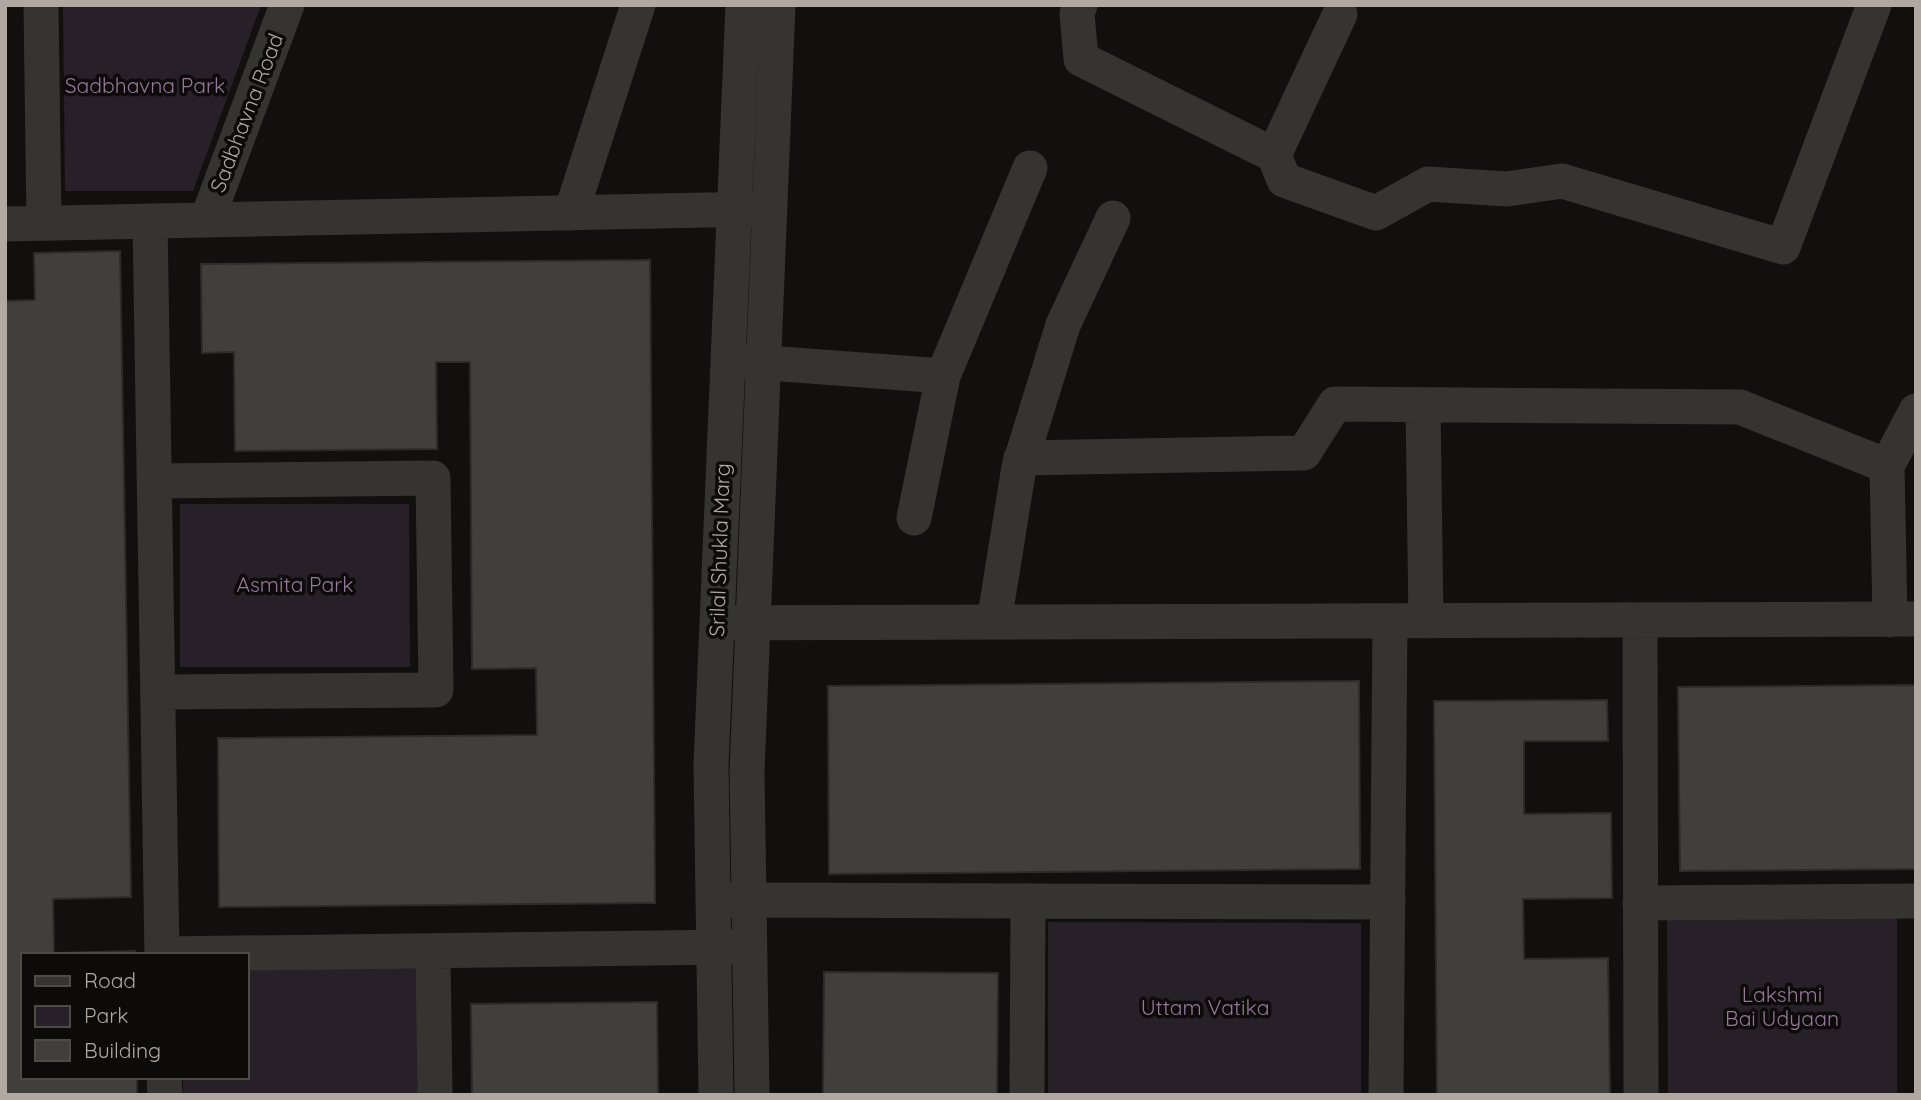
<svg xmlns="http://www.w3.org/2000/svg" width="1921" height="1100" font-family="Quicksand,sans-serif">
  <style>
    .park { fill: #272028 }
    .building { fill: #413f3b; stroke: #2d2c29; stroke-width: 2 }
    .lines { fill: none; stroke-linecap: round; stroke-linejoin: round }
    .minor { stroke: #353431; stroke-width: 35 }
    .labels { text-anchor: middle; stroke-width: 7; stroke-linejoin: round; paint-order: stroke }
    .park-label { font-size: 21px; fill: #97789c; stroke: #0c0b0a }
    .street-label { font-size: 21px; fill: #b1a9a1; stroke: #0c0b0a }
  </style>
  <rect width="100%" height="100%" fill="#11100f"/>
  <!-- park -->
  <path class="park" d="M 63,5 L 261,5 L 193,191 L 65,191 Z
    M 180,504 L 409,504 L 410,667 L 180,667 Z
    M 1897,918 L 1897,1095 L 1668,1095 L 1667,919 Z
    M 1048,922 L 1361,923 L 1361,1095 L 1048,1095 Z
    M 418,963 L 420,1095 L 183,1095 L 183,1077 L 247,1077 L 247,965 Z"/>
  <!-- building -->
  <path class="building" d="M 120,251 L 131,897 L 53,899 L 54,953 L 135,951 L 135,955 L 23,955 L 23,1077 L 137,1077 L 137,1095 L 5,1095 L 5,301 L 35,300 L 34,253 Z
    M 650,260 L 655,903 L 219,907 L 218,738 L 537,735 L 536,668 L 472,669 L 470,362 L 436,362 L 437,449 L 235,451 L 234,352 L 202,353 L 201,264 Z
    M 1359,681 L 1360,869 L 829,874 L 828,686 Z
    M 1916,685 L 1916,869 L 1680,871 L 1678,687 Z
    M 1607,700 L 1608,741 L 1524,741 L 1524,814 L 1611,813 L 1612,898 L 1523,899 L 1524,959 L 1608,958 L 1610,1095 L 1437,1095 L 1434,701 Z
    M 824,972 L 998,973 L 997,1095 L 823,1095 Z
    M 657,1002 L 658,1095 L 472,1095 L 471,1004 Z"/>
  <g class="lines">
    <!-- minor -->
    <path class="minor" d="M 41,5 L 44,223
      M 1080,5 L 1077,14 L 1081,59 L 1274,155 L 1284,180 L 1376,213 L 1428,184 L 1507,189 L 1562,181 L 1783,247 L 1874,5
      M 1274,155 L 1340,14
      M 571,213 L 638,5
      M 207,220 L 287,5
      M 150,221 L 162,955
      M 5,224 L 756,209
      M 742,361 L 943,376
      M 1423,405 L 1426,621
      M 1021,458 L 1304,453 L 1335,404 L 1740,407 L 1887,466
      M 155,481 L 433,478 L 436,690 L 158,692
      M 914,518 L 943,376 L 1030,168
      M 1640,620 L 1641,1095
      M 1890,620 L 1887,466 L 1916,411
      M 994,622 L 1019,467 L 1063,325 L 1113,218
      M 717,623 L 1916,619
      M 726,900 L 1388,902
      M 1640,903 L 1916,901
      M 433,951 L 435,1095
      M 162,954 L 736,947
      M 164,1077 L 165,1095
      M 716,1095 L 711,765 L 743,5
      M 752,1095 L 747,772 L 778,5
      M 1027,1095 L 1028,901
      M 1386,1095 L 1390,621"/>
  </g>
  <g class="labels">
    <!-- park labels -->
    <g class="park-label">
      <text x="145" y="93">Sadbhavna Park</text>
      <text x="295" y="592">Asmita Park</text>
      <text x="1782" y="1002">Lakshmi<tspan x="1782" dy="24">Bai Udyaan</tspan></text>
      <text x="1205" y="1015">Uttam Vatika</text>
    </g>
    <!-- street labels -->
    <g class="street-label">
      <text transform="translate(247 113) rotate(-69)" y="7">Sadbhavna Road</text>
      <text transform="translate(720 550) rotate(-88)" y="7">Srilal Shukla Marg</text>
    </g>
  </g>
  <!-- border -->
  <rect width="1921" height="1100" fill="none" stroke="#b1a9a1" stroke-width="14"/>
  <!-- legend -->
  <rect x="21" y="953" width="228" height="126" fill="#0c0b0a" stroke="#4e4a46" stroke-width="2"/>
  <rect x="35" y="976" width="35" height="10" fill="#353431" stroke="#4e4a46" stroke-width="2"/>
  <text x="84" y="988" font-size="21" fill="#b1a9a1">Road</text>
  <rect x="35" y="1006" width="35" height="21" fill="#272028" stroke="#4e4a46" stroke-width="2"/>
  <text x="84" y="1023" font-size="21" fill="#b1a9a1">Park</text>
  <rect x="35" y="1040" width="35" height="21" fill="#413f3b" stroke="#4e4a46" stroke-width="2"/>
  <text x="84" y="1058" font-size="21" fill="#b1a9a1">Building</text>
</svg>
